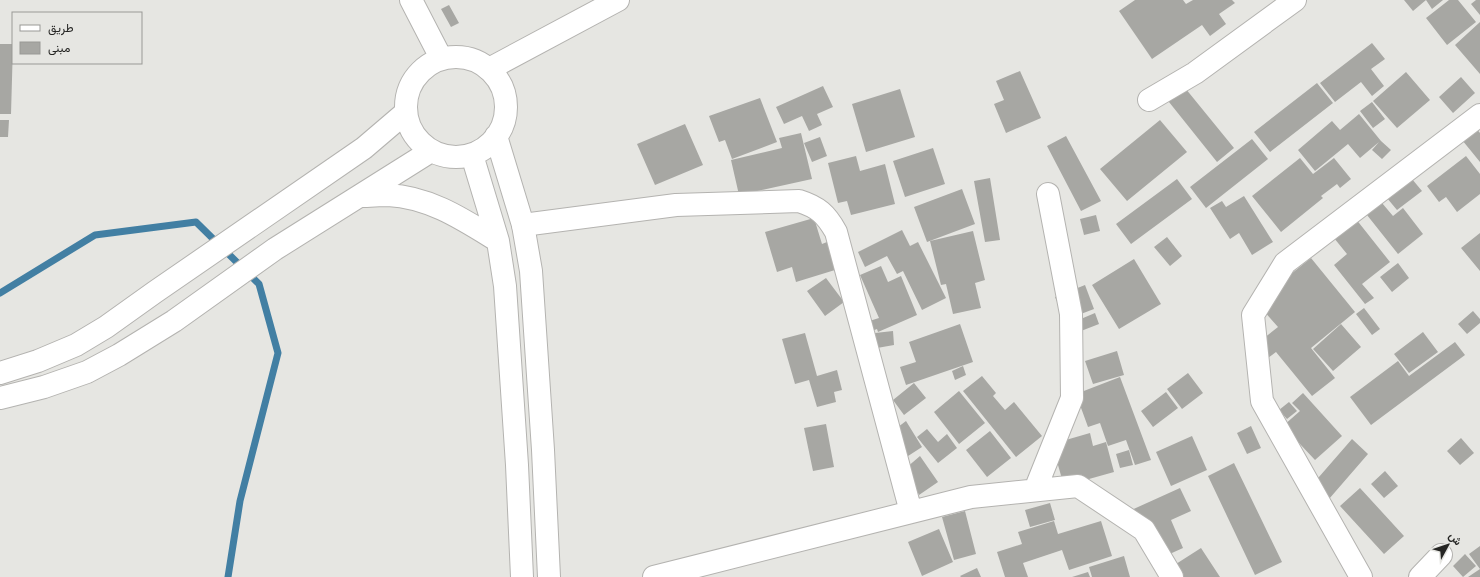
<svg xmlns="http://www.w3.org/2000/svg" width="1480" height="577" font-family="Raleway,Vazirmatn,sans-serif">
  <style>
    .lines { fill: none; stroke-linecap: round; stroke-linejoin: round }
    .stream { stroke: #427fa3; stroke-width: 7 }
    .building { fill: #a7a7a3 }
    .street-casing { stroke: #b4b3b0; stroke-width: 24 }
    .secondary-casing { stroke: #b4b3b0; stroke-width: 24 }
    .street { stroke: #fff; stroke-width: 22 }
    .secondary { stroke: #fff; stroke-width: 22 }
  </style>
  <rect width="100%" height="100%" fill="#e6e6e2"/>
  <g class="lines">
    <!-- stream -->
    <path class="stream" d="M 0,293 L 95,235 L 196,222 L 259,284 L 278,353 L 240,501 L 228,577"/>
  </g>
  <!-- building -->
  <path class="building" d="M 1135,0 L 1183,0 L 1186,4 L 1193,0 L 1232,0 L 1235,3 L 1219,14 L 1226,24 L 1210,36 L 1202,25 L 1152,59 L 1119,11 Z
    M 1404,0 L 1443,0 L 1432,9 L 1426,0 L 1413,11 Z
    M 1449,0 L 1458,0 L 1476,22 L 1447,45 L 1426,18 Z
    M 1476,0 L 1480,0 L 1480,15 L 1471,4 Z
    M 449,5 L 459,23 L 451,27 L 441,9 Z
    M 1480,22 L 1480,74 L 1455,45 Z
    M 1372,43 L 1385,59 L 1371,69 L 1384,86 L 1372,96 L 1361,82 L 1335,102 L 1320,83 Z
    M 0,44 L 13,44 L 11,114 L 0,114 Z
    M 1020,71 L 1041,118 L 1006,133 L 994,104 L 1004,100 L 996,81 Z
    M 1406,72 L 1430,100 L 1397,128 L 1373,101 Z
    M 1461,77 L 1475,93 L 1453,113 L 1439,97 Z
    M 1181,83 L 1234,148 L 1217,162 L 1165,97 Z
    M 1317,83 L 1333,103 L 1270,152 L 1254,132 Z
    M 823,86 L 833,107 L 817,114 L 822,125 L 809,131 L 802,116 L 784,124 L 776,107 Z
    M 900,89 L 915,137 L 866,152 L 852,104 Z
    M 760,98 L 777,142 L 732,159 L 725,140 L 719,142 L 709,116 Z
    M 1372,102 L 1385,119 L 1373,128 L 1360,111 Z
    M 1359,114 L 1381,141 L 1391,150 L 1382,159 L 1372,150 L 1379,142 L 1360,158 L 1348,144 L 1315,171 L 1298,150 L 1332,121 L 1340,130 Z
    M 0,120 L 9,120 L 8,137 L 0,137 Z
    M 1160,120 L 1187,152 L 1127,201 L 1100,169 Z
    M 1472,123 L 1480,133 L 1480,162 L 1458,135 Z
    M 685,124 L 703,165 L 655,185 L 637,144 Z
    M 801,133 L 812,179 L 739,195 L 731,160 L 782,148 L 779,138 Z
    M 1066,136 L 1101,201 L 1081,211 L 1047,146 Z
    M 820,137 L 827,156 L 812,162 L 804,143 Z
    M 1252,139 L 1268,159 L 1206,208 L 1190,187 Z
    M 933,148 L 945,184 L 905,197 L 893,161 Z
    M 856,156 L 860,171 L 885,164 L 895,204 L 851,215 L 847,201 L 838,203 L 828,163 Z
    M 1466,156 L 1480,174 L 1480,194 L 1457,212 L 1446,197 L 1439,202 L 1427,186 Z
    M 1300,158 L 1313,174 L 1334,158 L 1351,179 L 1340,188 L 1337,184 L 1321,196 L 1323,198 L 1281,232 L 1252,196 Z
    M 1407,173 L 1422,191 L 1397,210 L 1382,192 Z
    M 990,178 L 1000,240 L 985,242 L 974,181 Z
    M 1177,179 L 1192,199 L 1131,244 L 1116,224 Z
    M 962,189 L 975,224 L 927,242 L 914,207 Z
    M 1244,196 L 1273,242 L 1252,255 L 1239,233 L 1230,239 L 1210,208 L 1222,201 L 1226,207 Z
    M 1382,203 L 1393,216 L 1403,208 L 1423,234 L 1398,254 L 1367,215 Z
    M 1348,209 L 1390,262 L 1362,284 L 1374,298 L 1365,304 L 1334,265 L 1347,254 L 1325,227 Z
    M 1096,215 L 1100,231 L 1084,235 L 1080,219 Z
    M 814,218 L 822,244 L 827,242 L 835,270 L 796,282 L 792,267 L 777,272 L 765,232 Z
    M 902,230 L 910,246 L 918,242 L 946,298 L 922,310 L 903,271 L 897,274 L 887,256 L 865,267 L 858,252 Z
    M 973,231 L 985,280 L 975,283 L 981,308 L 953,314 L 946,284 L 941,285 L 930,241 Z
    M 1480,233 L 1480,271 L 1461,248 Z
    M 1167,237 L 1182,256 L 1170,266 L 1154,247 Z
    M 1311,258 L 1355,312 L 1311,348 L 1335,378 L 1312,396 L 1276,352 L 1260,364 L 1249,350 L 1278,327 L 1256,302 Z
    M 1134,259 L 1161,304 L 1119,329 L 1092,285 Z
    M 1398,263 L 1409,278 L 1392,292 L 1380,277 Z
    M 881,266 L 888,282 L 901,276 L 917,315 L 878,332 L 877,329 L 867,333 L 863,323 L 879,318 L 860,275 Z
    M 826,278 L 844,302 L 825,316 L 807,291 Z
    M 1085,285 L 1094,309 L 1065,320 L 1055,297 Z
    M 1364,308 L 1380,329 L 1372,335 L 1356,314 Z
    M 1473,311 L 1480,319 L 1480,323 L 1467,334 L 1458,324 Z
    M 1095,313 L 1099,324 L 1081,331 L 1076,321 Z
    M 960,324 L 973,362 L 906,385 L 900,367 L 916,362 L 909,342 Z
    M 1341,324 L 1361,347 L 1333,371 L 1313,349 Z
    M 893,331 L 894,345 L 877,348 L 875,333 Z
    M 1423,332 L 1438,352 L 1409,373 L 1394,354 Z
    M 805,333 L 817,376 L 837,370 L 842,390 L 834,392 L 836,402 L 817,407 L 809,380 L 795,384 L 782,339 Z
    M 1455,342 L 1465,355 L 1371,425 L 1350,397 L 1398,361 L 1409,376 Z
    M 1117,351 L 1124,375 L 1093,384 L 1085,361 Z
    M 963,366 L 966,375 L 955,380 L 952,371 Z
    M 1188,373 L 1203,393 L 1182,409 L 1167,389 Z
    M 982,376 L 996,393 L 993,396 L 1005,410 L 1014,402 L 1042,436 L 1016,457 L 963,391 Z
    M 1120,377 L 1151,460 L 1135,465 L 1126,440 L 1108,446 L 1100,423 L 1088,427 L 1076,394 Z
    M 914,383 L 926,398 L 904,415 L 893,400 Z
    M 959,391 L 985,423 L 959,444 L 934,412 Z
    M 1166,392 L 1178,408 L 1153,427 L 1141,411 Z
    M 1303,393 L 1342,436 L 1315,460 L 1283,426 L 1300,411 L 1292,403 Z
    M 1289,402 L 1297,411 L 1287,419 L 1279,410 Z
    M 906,421 L 922,447 L 905,458 L 894,430 Z
    M 826,424 L 834,467 L 813,471 L 804,428 Z
    M 1251,426 L 1261,448 L 1247,454 L 1237,433 Z
    M 927,429 L 938,442 L 947,434 L 957,448 L 938,463 L 917,437 Z
    M 990,431 L 1011,458 L 987,477 L 966,450 Z
    M 1090,433 L 1093,446 L 1106,442 L 1114,472 L 1064,486 L 1052,444 Z
    M 1192,436 L 1207,470 L 1171,486 L 1156,452 Z
    M 1461,438 L 1474,453 L 1460,465 L 1447,451 Z
    M 1352,439 L 1368,454 L 1329,499 L 1312,485 Z
    M 1129,450 L 1133,465 L 1120,468 L 1116,454 Z
    M 920,456 L 938,482 L 919,495 L 906,468 Z
    M 1234,463 L 1282,562 L 1255,575 L 1208,476 Z
    M 1385,471 L 1398,486 L 1384,498 L 1371,484 Z
    M 1180,488 L 1191,511 L 1171,520 L 1183,548 L 1154,561 L 1127,512 Z
    M 1360,488 L 1404,536 L 1384,554 L 1340,506 Z
    M 1050,503 L 1055,520 L 1030,527 L 1025,510 Z
    M 965,511 L 976,554 L 954,560 L 942,517 Z
    M 1054,521 L 1058,534 L 1101,521 L 1112,556 L 1069,570 L 1062,550 L 1023,563 L 1028,577 L 1005,577 L 997,552 L 1022,544 L 1018,532 Z
    M 939,529 L 953,562 L 922,576 L 908,542 Z
    M 1480,546 L 1480,577 L 1468,577 L 1480,569 L 1469,554 Z
    M 1201,548 L 1220,577 L 1184,577 L 1176,564 Z
    M 1465,554 L 1476,566 L 1463,577 L 1453,566 Z
    M 1124,556 L 1130,577 L 1092,577 L 1089,567 Z
    M 977,568 L 981,577 L 961,577 L 960,576 Z
    M 1088,572 L 1090,577 L 1072,577 Z"/>
  <g class="lines">
    <defs>
      <path id="street" d="M 489,69 L 618,0
        M 1149,100 L 1195,73 L 1295,0
        M 523,225 L 676,205 L 799,201 C 818,207 826,214 836,232 L 911,512
        M 1035,490 L 1072,398 L 1071,314 L 1048,194
        M 654,577 L 971,497 L 1078,486 L 1144,530 L 1172,577
        M 1361,577 L 1262,401 L 1253,315 L 1285,263 L 1480,115
        M 1420,577 L 1441,555"/>
      <path id="secondary" d="M 411,0 L 441,58
        M406 107a50 50 0 1 1 100 0a50 50 0 1 1-100 0Z
        M 496,136 L 523,225 L 531,271 L 543,450 L 549,577
        M 472,155 L 498,241 L 505,286 L 517,465 L 522,577
        M 361,196 C 370,196 379,195 388,195 C 430,197 464,220 498,241
        M 0,373 L 38,361 L 76,345 L 106,327 L 155,292 L 364,148 L 405,113
        M 0,398 L 44,387 L 87,372 L 119,355 L 174,321 L 275,249 L 431,151"/>
    </defs>
    <!-- street casing -->
    <use href="#street" class="street-casing"/>
    <!-- secondary casing -->
    <use href="#secondary" class="secondary-casing"/>
    <!-- street -->
    <use href="#street" class="street"/>
    <!-- secondary -->
    <use href="#secondary" class="secondary"/>
  </g>
  <!-- legend -->
  <rect x="12" y="12" width="130" height="52" fill="#e6e6e2" stroke="#999996"/>
  <rect x="20" y="25" width="20" height="6" fill="#ffffff" stroke="#999996"/>
  <text x="48" y="32" font-size="12" fill="#252523">طريق</text>
  <rect x="20" y="42" width="20" height="12" fill="#a7a7a3" stroke="#999996"/>
  <text x="48" y="52" font-size="12" fill="#252523">مبنى</text>
  <!-- north arrow -->
  <g transform="translate(1448 545) rotate(50)" stroke="#e6e6e2" stroke-width="3" paint-order="stroke">
  <path d="M0-3L7 15L0 10L-7 15Z" fill="#252523"/>
  <text y="-6" font-size="11" font-weight="bold" text-anchor="middle" fill="#252523">ش</text>
  </g>
</svg>
